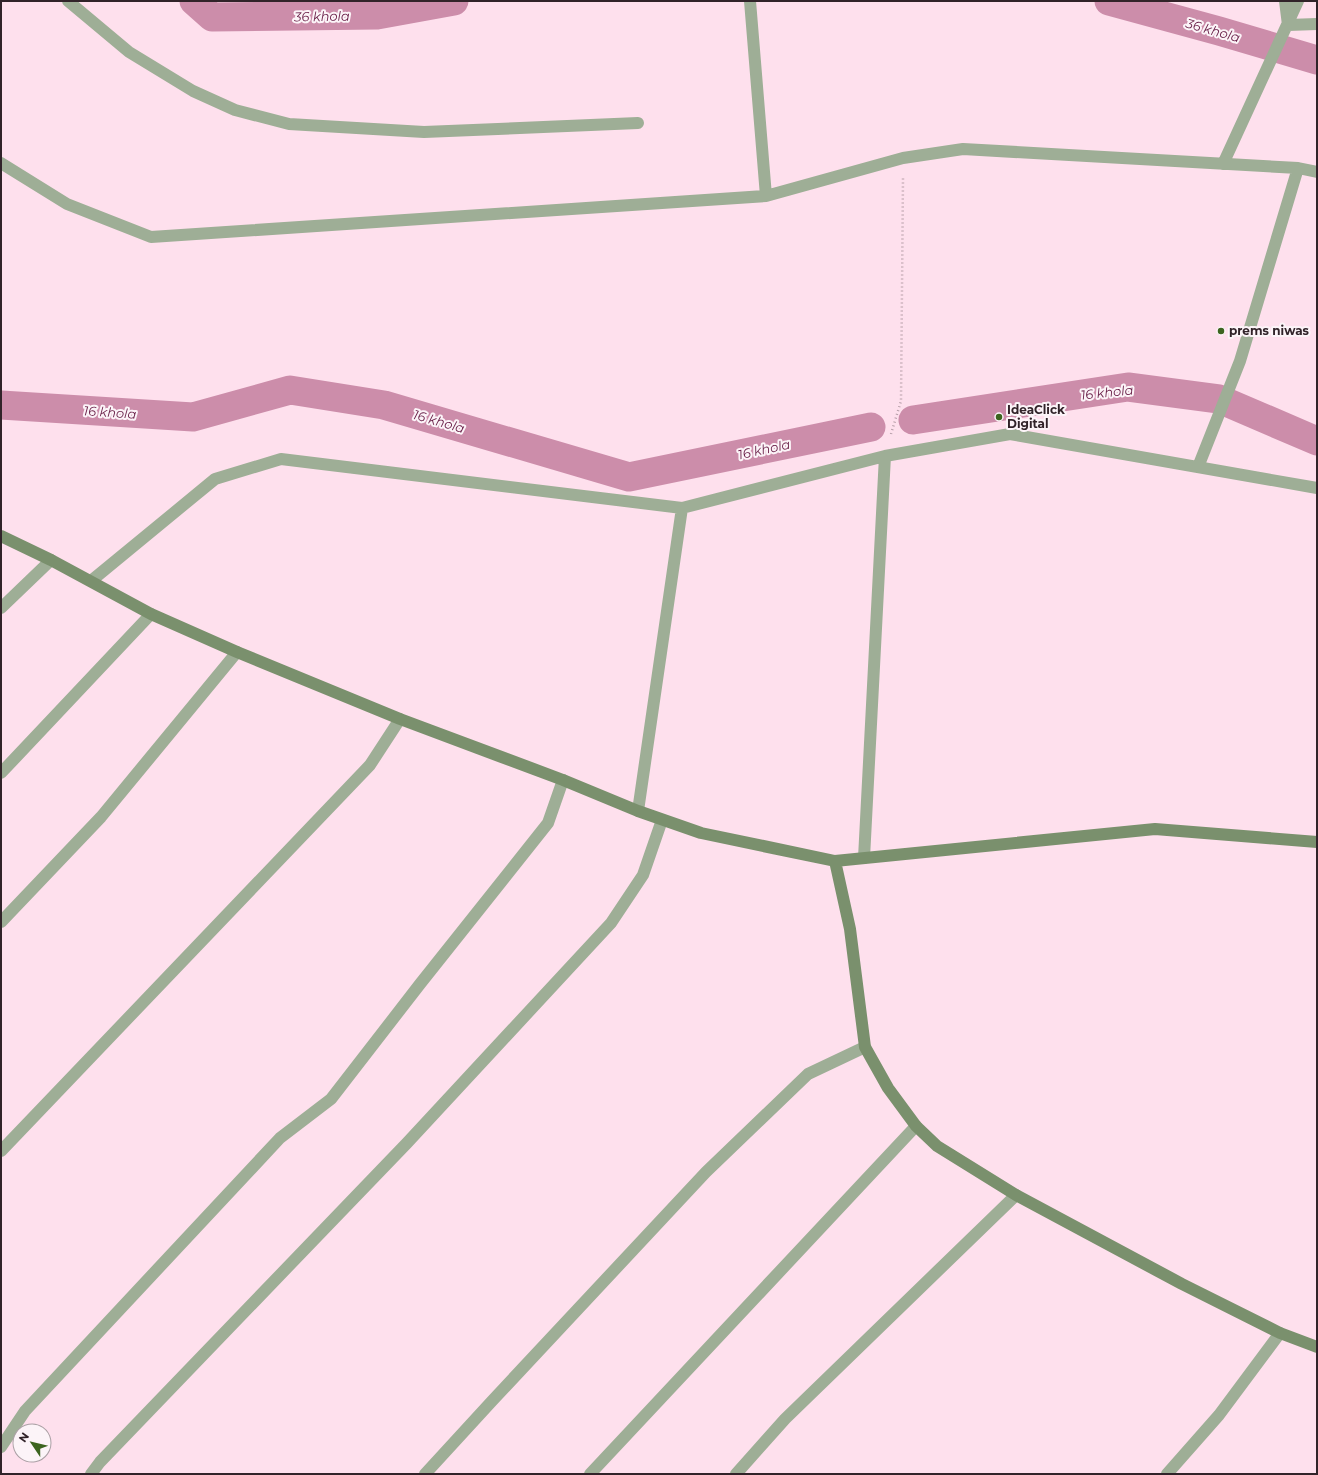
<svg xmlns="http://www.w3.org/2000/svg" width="1318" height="1475" font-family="Montserrat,sans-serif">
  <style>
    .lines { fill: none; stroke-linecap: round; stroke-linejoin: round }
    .canal { stroke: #cc8daa; stroke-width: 29 }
    .path { stroke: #b79fa9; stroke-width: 2.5; stroke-dasharray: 1 3; stroke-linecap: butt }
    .street { stroke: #9eae96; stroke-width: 12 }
    .secondary { stroke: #7a906d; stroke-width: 12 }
    .poi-dot { fill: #3c641f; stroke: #fcf4f8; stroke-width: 1.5 }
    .labels { text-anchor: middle; stroke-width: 4; stroke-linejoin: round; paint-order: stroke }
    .poi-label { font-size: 12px; font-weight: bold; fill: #312329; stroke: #fcf4f8; text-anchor: start }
    .water-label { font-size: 13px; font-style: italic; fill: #681e47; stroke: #fcf4f8 }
  </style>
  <rect width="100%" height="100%" fill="#fee0ed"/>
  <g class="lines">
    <!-- canal -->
    <path class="canal" d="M 194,1 L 212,17 L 377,15 L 454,1
      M 1109,1 L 1219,31 L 1317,60
      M 1,405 L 193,417 L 290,390 L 384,405 L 629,477 L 871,427
      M 913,420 L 1128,387 L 1219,399 L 1317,441"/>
    <!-- path -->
    <path class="path" d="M 891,434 L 901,401 L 903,178"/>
    <!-- street -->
    <path class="street" d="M 68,1 L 129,52 L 193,91 L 235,110 L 289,124 L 424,132 L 638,123
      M 750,1 L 766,196
      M 1285,1 L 1288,25 L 1317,24
      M 1,163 L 67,204 L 151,237 L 766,196 L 903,158 L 963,149 L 1298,168 L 1317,172
      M 1223,164 L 1298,1
      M 1198,467 L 1240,361 L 1298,168
      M 91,581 L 215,479 L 281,459 L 682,508 L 885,456 L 1010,434 L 1317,488
      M 1,608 L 51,560
      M 1,773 L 151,614
      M 638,811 L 682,508
      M 864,858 L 885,456
      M 1,922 L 101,817 L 237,652
      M 1,1151 L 370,765 L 400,719
      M 1,1447 L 25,1411 L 280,1138 L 331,1099 L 420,984 L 548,823 L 563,780
      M 91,1474 L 100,1462 L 407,1143 L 611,923 L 643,875 L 662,820
      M 425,1474 L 492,1401 L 706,1172 L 808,1074 L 865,1047
      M 590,1474 L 916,1126
      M 736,1474 L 785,1419 L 1016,1195
      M 1167,1474 L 1219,1415 L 1280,1333"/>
    <!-- secondary -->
    <path class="secondary" d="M 1,536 L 51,560 L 151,614 L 237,652 L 400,719 L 563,780 L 638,811 L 701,833 L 835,861 L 1155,829 L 1317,842
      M 835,861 L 850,929 L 865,1047 L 888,1088 L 916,1126 L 937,1146 L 1016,1195 L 1182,1284 L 1280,1333 L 1317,1347"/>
  </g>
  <!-- markers -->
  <g class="poi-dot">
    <circle cx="1221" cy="331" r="4"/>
    <circle cx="999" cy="417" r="4"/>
  </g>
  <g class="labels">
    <!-- poi labels -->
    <g class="poi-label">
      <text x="1229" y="335">prems niwas</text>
      <text x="1007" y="414">IdeaClick<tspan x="1007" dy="14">Digital</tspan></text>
    </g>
    <!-- water labels -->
    <g class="water-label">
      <text transform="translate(322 16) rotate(-1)" y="5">36 khola</text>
      <text transform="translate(1213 30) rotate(16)" y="5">36 khola</text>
      <text transform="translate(1107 392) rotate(-6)" y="5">16 khola</text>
      <text transform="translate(110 412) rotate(4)" y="5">16 khola</text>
      <text transform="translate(439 421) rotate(16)" y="5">16 khola</text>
      <text transform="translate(764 449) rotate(-12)" y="5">16 khola</text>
    </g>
  </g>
  <!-- border -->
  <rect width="1318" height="1475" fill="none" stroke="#312329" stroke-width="4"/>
  <!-- north arrow -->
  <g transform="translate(32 1443) rotate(305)"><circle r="19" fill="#fcf4f8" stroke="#aba0a5"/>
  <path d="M0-3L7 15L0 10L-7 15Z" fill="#3c641f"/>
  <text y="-6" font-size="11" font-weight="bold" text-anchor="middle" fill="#312329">N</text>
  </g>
</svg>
